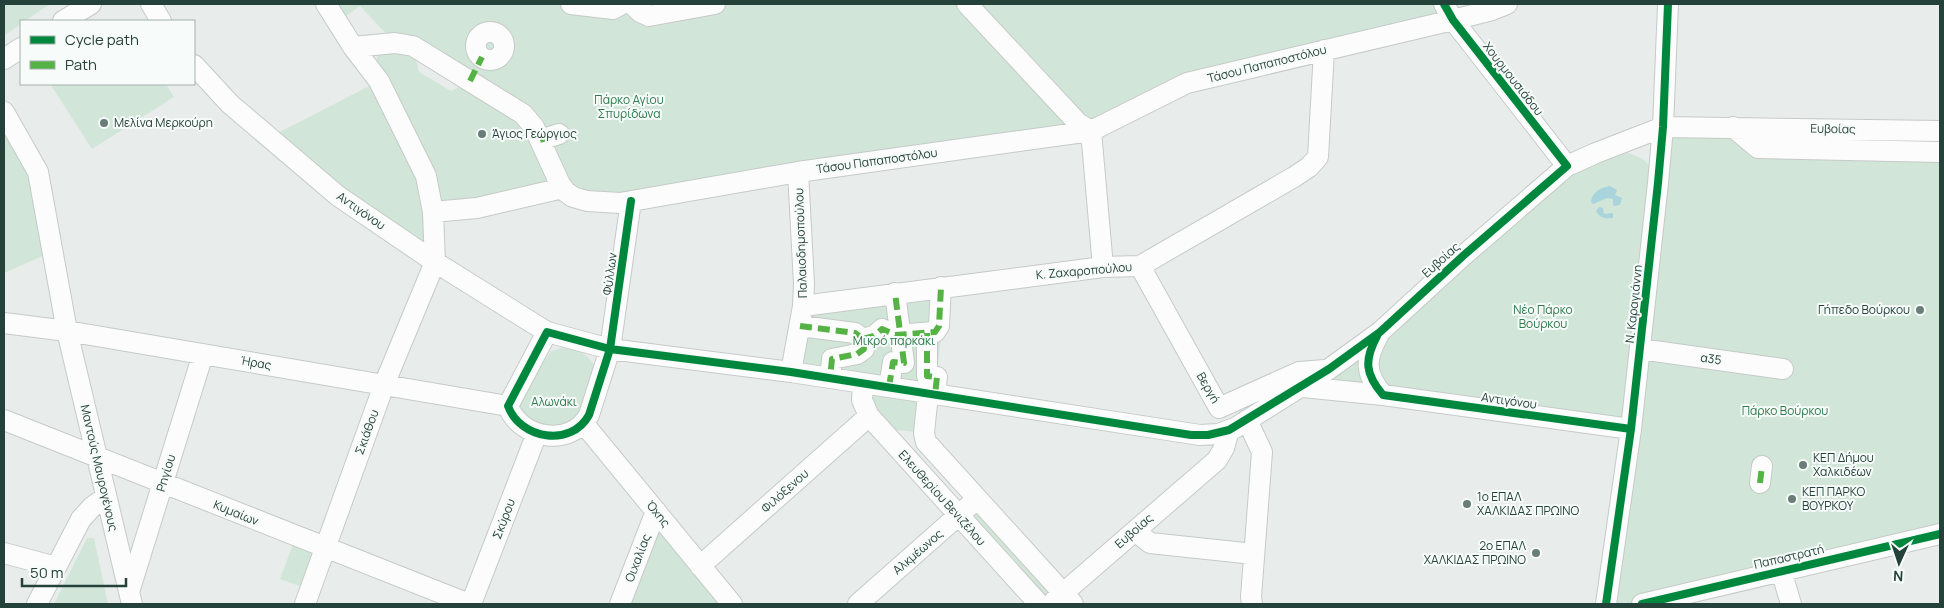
<svg xmlns="http://www.w3.org/2000/svg" width="1944" height="608" font-family="Manrope,sans-serif">
  <style>
    .green { fill: #d1e6d8; fill-rule: evenodd }
    .water { fill: #a9d4db }
    .lines { fill: none; stroke-linecap: round; stroke-linejoin: round }
    .minor-casing { stroke: #c5cac8; stroke-width: 22 }
    .minor { stroke: #fcfcfc; stroke-width: 20 }
    .quiet { stroke: #55b346; stroke-width: 6; stroke-dasharray: 12 6; stroke-linecap: butt }
    .cycleway-casing { stroke: #f7fbf9; stroke-width: 11 }
    .cycleway { stroke: #00873e; stroke-width: 8 }
    .poi-dot { fill: #697e78; stroke: #f7fbf9; stroke-width: 2 }
    .labels { text-anchor: middle; stroke-width: 4; stroke-linejoin: round; paint-order: stroke }
    .street-label { font-size: 12px; fill: #24423a; stroke: #f7fbf9 }
    .park-label { font-size: 12px; fill: #2d7a4b; stroke: #f7fbf9 }
    .poi-label { font-size: 12px; fill: #24423a; stroke: #f7fbf9; text-anchor: start }
  </style>
  <rect width="100%" height="100%" fill="#e8edeb"/>
  <!-- green -->
  <path class="green" d="M 4,4 L 50,4 L 25,21 L 21,21 L 21,24 L 4,36 Z
    M 326,4 L 584,4 L 640,12 L 715,4 L 1444,4 L 1453,20 L 1187,83 L 1091,131 L 641,200 L 573,197 L 433,212 L 435,262 L 268,138 L 379,81 C 376,67 374,59 382,47 L 395,43 L 360,6 L 338,22 ZM 413,47 L 469,82 L 451,91 L 419,72 Z
    M 50,84 L 166,84 L 174,97 L 92,149 Z
    M 4,112 L 21,140 L 52,252 L 4,273 Z
    M 1663,127 L 1940,131 L 1940,534 L 1643,604 L 1606,604 L 1627,428 L 1319,390 L 1567,166 L 1626,152 L 1643,159 L 1650,166 Z
    M 946,286 L 935,395 L 924,433 L 880,428 L 862,383 L 791,372 L 803,306 Z
    M 561,348 C 577,349 586,352 595,366 L 579,422 L 545,432 L 515,406 L 519,397 L 551,351 Z
    M 977,499 L 1073,604 L 1039,604 L 958,515 Z
    M 656,511 L 732,604 L 620,604 Z
    M 87,538 L 94,538 L 108,604 L 54,604 Z
    M 293,544 L 315,552 L 302,587 L 280,579 Z"/>
  <!-- water -->
  <path class="water" d="M 1610,186 L 1617,190 L 1615,195 L 1622,198 L 1620,205 L 1615,206 L 1613,205 L 1613,199 L 1607,198 L 1593,204 L 1591,202 C 1592,191 1601,188 1610,186 Z
    M 1599,207 L 1603,208 L 1604,214 L 1613,213 L 1613,218 C 1605,219 1600,218 1596,211 Z"/>
  <g class="lines">
    <defs>
      <path id="minor" d="M 151,4 L 161,21
        M 571,4 L 613,9 L 622,4
        M 632,4 L 640,12 L 649,16 L 715,4
        M 967,4 L 1078,123 L 1091,131 L 1103,267
        M 1444,4 L 1453,20 L 1567,166
        M 63,21 L 91,4
        M476 46a14 14 0 1 1 28 0a14 14 0 1 1-28 0Z
        M 353,47 L 395,43 L 413,46 L 523,114 L 534,127 L 560,184 L 566,192 L 573,197 L 587,201 L 620,203 L 798,172 L 1091,131 L 1187,83 L 1453,20 L 1492,10 L 1507,4
        M 4,59 L 21,48
        M 194,65 L 230,104 L 338,196 L 435,262 L 547,332
        M 4,112 L 38,172 L 67,331 L 132,604
        M 1733,127 L 1758,148 L 1940,152
        M 540,140 L 559,134
        M 631,201 L 610,349 L 589,415 C 571,448 520,439 508,406 L 547,332 L 610,349 L 791,372 L 1200,435 L 1218,434 L 1235,428 L 1329,369 L 1380,332 L 1464,255 L 1567,166 L 1596,153 L 1663,127 L 1940,131
        M 433,212 L 477,208 L 563,188
        M 1140,266 L 1219,408 L 1299,372 L 1325,370
        M 803,306 L 1103,267 L 1140,266 L 1294,177 L 1309,167 L 1318,157 L 1324,50
        M 4,323 L 67,331 L 508,406
        M 800,326 L 855,333 L 863,339 L 864,349 L 857,354 L 832,359 L 830,378
        M 927,333 L 927,376 L 937,377 L 935,395
        M 1379,334 C 1365,359 1364,373 1383,395
        M 863,339 L 874,336 L 882,329 L 895,335 L 935,332 L 939,326 L 941,287
        M 1640,349 L 1783,369
        M 791,372 L 803,306 L 804,284 L 798,172
        M 863,383 L 862,400 L 869,416 L 1039,604
        M 889,387 L 893,362 L 904,363 L 895,293
        M 1303,387 L 1383,395 L 1631,429
        M 928,394 L 924,433 L 926,442 L 1073,604
        M 4,420 L 469,604
        M 1247,420 L 1262,452 L 1251,597 L 1252,604
        M 584,424 L 732,604
        M 1760,483 L 1762,466
        M 1135,531 L 1150,543 L 1254,554
        M 4,553 L 56,567
        M 700,566 L 869,416
        M 1781,570 L 1791,604
        M 129,592 L 203,354
        M 1054,601 L 1217,460 L 1224,448 L 1229,430
        M 37,604 L 81,519 L 92,507 L 106,497
        M 305,604 L 384,385 L 435,262 L 433,212 L 426,176 L 379,81 L 353,47 L 326,4
        M 471,604 L 537,433
        M 620,604 L 656,511
        M 858,604 L 969,506
        M 1606,604 L 1631,429 L 1658,183 L 1663,127 L 1668,4
        M 1642,604 L 1940,534"/>
    </defs>
    <!-- minor casing -->
    <use href="#minor" class="minor-casing"/>
    <!-- minor -->
    <use href="#minor" class="minor"/>
    <!-- quiet -->
    <path class="quiet" d="M 470,81 L 482,57
      M 540,140 L 559,134
      M 800,326 L 855,333 L 863,339 L 864,349 L 857,354 L 832,359 L 830,378
      M 927,333 L 927,376 L 937,377 L 935,395
      M 863,339 L 874,336 L 882,329 L 895,335 L 935,332 L 939,326 L 941,287
      M 889,387 L 893,362 L 904,363 L 895,293
      M 1760,483 L 1762,466"/>
    <defs>
      <path id="cycleway" d="M 631,201 L 610,349 L 589,415 C 571,448 520,439 508,406 L 547,332 L 610,349 L 791,372 L 1191,435 L 1208,435 L 1229,430 L 1329,369 L 1380,332 L 1464,255 L 1567,166 L 1453,20 L 1444,4
        M 1377,336 C 1364,360 1365,374 1383,395 L 1631,429
        M 1606,604 L 1631,429 L 1658,183 L 1663,127 L 1668,4
        M 1642,604 L 1940,534"/>
    </defs>
    <!-- cycleway casing -->
    <use href="#cycleway" class="cycleway-casing"/>
    <!-- cycleway -->
    <use href="#cycleway" class="cycleway"/>
  </g>
  <!-- markers -->
  <g class="poi-dot">
    <circle cx="104" cy="123" r="5"/>
    <circle cx="482" cy="134" r="5"/>
    <circle cx="1920" cy="310" r="5"/>
    <circle cx="1803" cy="465" r="5"/>
    <circle cx="1792" cy="499" r="5"/>
    <circle cx="1467" cy="504" r="5"/>
    <circle cx="1536" cy="553" r="5"/>
  </g>
  <g class="labels">
    <!-- street labels -->
    <g class="street-label">
      <text transform="translate(1267 64) rotate(-14)" y="4">Τάσου Παπαποστόλου</text>
      <text transform="translate(1513 79) rotate(52)" y="4">Χουρμουσιάδου</text>
      <text transform="translate(1833 129) rotate(1)" y="4">Ευβοίας</text>
      <text transform="translate(877 161) rotate(-8)" y="4">Τάσου Παπαποστόλου</text>
      <text transform="translate(361 211) rotate(35)" y="4">Αντιγόνου</text>
      <text transform="translate(801 243) rotate(-92)" y="4">Παλαιοδημοπούλου</text>
      <text transform="translate(1441 260) rotate(-42)" y="4">Ευβοίας</text>
      <text transform="translate(1084 271) rotate(-5)" y="4">Κ. Ζαχαροπούλου</text>
      <text transform="translate(610 274) rotate(-82)" y="4">Φύλλων</text>
      <text transform="translate(1634 304) rotate(-84)" y="4">Ν. Καραγιάννη</text>
      <text transform="translate(1711 359) rotate(8)" y="4">α35</text>
      <text transform="translate(256 363) rotate(10)" y="4">Ήρας</text>
      <text transform="translate(1208 388) rotate(60)" y="4">Βεργή</text>
      <text transform="translate(1509 401) rotate(8)" y="4">Αντιγόνου</text>
      <text transform="translate(367 432) rotate(-70)" y="4">Σκιάθου</text>
      <text transform="translate(99 468) rotate(77)" y="4">Μαντούς Μαυρογένους</text>
      <text transform="translate(166 473) rotate(-73)" y="4">Ρηγίου</text>
      <text transform="translate(785 491) rotate(-42)" y="4">Φιλόξενου</text>
      <text transform="translate(942 498) rotate(48)" y="4">Ελευθερίου Βενιζέλου</text>
      <text transform="translate(236 513) rotate(22)" y="4">Κυμαίων</text>
      <text transform="translate(658 514) rotate(51)" y="4">Όχης</text>
      <text transform="translate(504 519) rotate(-69)" y="4">Σκύρου</text>
      <text transform="translate(1134 531) rotate(-41)" y="4">Ευβοίας</text>
      <text transform="translate(918 552) rotate(-41)" y="4">Αλκμέωνος</text>
      <text transform="translate(1789 557) rotate(-13)" y="4">Παπαστρατή</text>
      <text transform="translate(638 558) rotate(-69)" y="4">Οιχαλίας</text>
    </g>
    <!-- park labels -->
    <g class="park-label">
      <text x="629" y="104">Πάρκο Αγίου<tspan x="629" dy="14">Σπυρίδωνα</tspan></text>
      <text x="1543" y="314">Νέο Πάρκο<tspan x="1543" dy="14">Βούρκου</tspan></text>
      <text x="894" y="345">Μικρό παρκάκι</text>
      <text x="554" y="406">Αλωνάκι</text>
      <text x="1785" y="415">Πάρκο Βούρκου</text>
    </g>
    <!-- poi labels -->
    <g class="poi-label">
      <text x="114" y="127">Μελίνα Μερκούρη</text>
      <text x="492" y="138">Άγιος Γεώργιος</text>
      <text x="1910" y="314" text-anchor="end">Γήπεδο Βούρκου</text>
      <text x="1813" y="462">ΚΕΠ Δήμου<tspan x="1813" dy="14">Χαλκιδέων</tspan></text>
      <text x="1802" y="496">ΚΕΠ ΠΑΡΚΟ<tspan x="1802" dy="14">ΒΟΥΡΚΟΥ</tspan></text>
      <text x="1477" y="501">1ο ΕΠΑΛ<tspan x="1477" dy="14">ΧΑΛΚΙΔΑΣ ΠΡΩΙΝΟ</tspan></text>
      <text x="1526" y="550" text-anchor="end">2ο ΕΠΑΛ<tspan x="1526" dy="14">ΧΑΛΚΙΔΑΣ ΠΡΩΙΝΟ</tspan></text>
    </g>
  </g>
  <!-- border -->
  <rect width="1944" height="608" fill="none" stroke="#24423a" stroke-width="10"/>
  <!-- legend -->
  <rect x="20" y="20" width="175" height="65" fill="#f7fbf9" stroke="#a3b1ad"/>
  <rect x="30" y="36" width="25" height="8" fill="#00873e" stroke="#a3b1ad"/>
  <text x="65" y="45" font-size="15" fill="#24423a">Cycle path</text>
  <rect x="30" y="61" width="25" height="8" fill="#55b346" stroke="#a3b1ad"/>
  <text x="65" y="70" font-size="15" fill="#24423a">Path</text>
  <!-- north arrow -->
  <g transform="translate(1899 563) rotate(183)" stroke="#f7fbf9" stroke-width="4" paint-order="stroke">
  <path d="M0-4L9 19L0 12L-9 19Z" fill="#24423a"/>
  <text y="-8" font-size="14" font-weight="bold" text-anchor="middle" fill="#24423a">N</text>
  </g>
  <!-- scale -->
  <path d="M22 578v8h104v-8" fill="none" stroke="#24423a" stroke-width="2.5"/>
  <text x="30" y="578" font-size="15" fill="#24423a" stroke="#f7fbf9" stroke-width="4" paint-order="stroke">50 m</text>
</svg>
